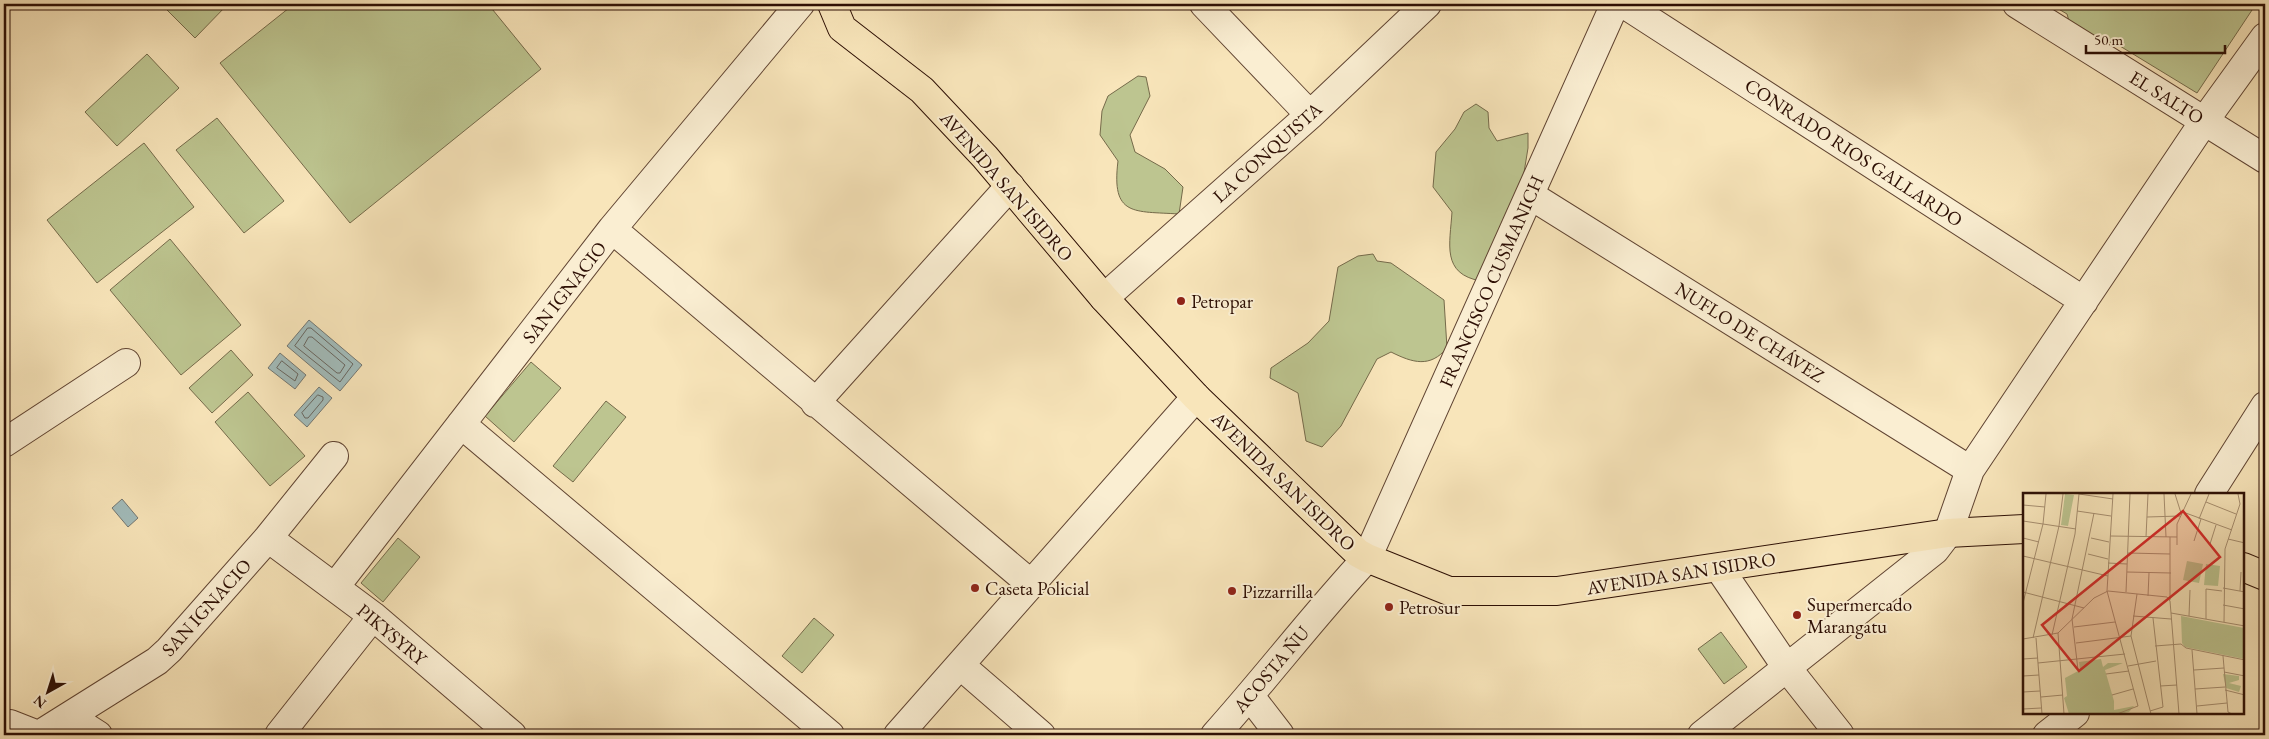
<svg xmlns="http://www.w3.org/2000/svg" width="2269" height="739" font-family="'EB Garamond',serif">
  <style>
    .green { fill: #bdc590; stroke: #756a4a }
    .water { fill: #a2bcbb; stroke: #737772 }
    .lines { fill: none; stroke-linecap: round; stroke-linejoin: round }
    .shore { stroke: #686660; stroke-width: 1 }
    .minor-casing { stroke: #604432; stroke-width: 30 }
    .major-casing { stroke: #2d0f04; stroke-width: 30 }
    .minor { stroke: #faeed2; stroke-width: 28 }
    .major { stroke: #f8e5ba; stroke-width: 28 }
    .poi-dot { fill: #8f2418; stroke: #faeed2; stroke-width: 2 }
    .labels { text-anchor: middle; stroke-width: 4; stroke-linejoin: round; paint-order: stroke }
    .street-label { font-size: 19px; fill: #2d0f04; stroke: #faeed2 }
    .poi-label { font-size: 19px; fill: #2d0f04; stroke: #faeed2; text-anchor: start }
    .inset-road { fill: none; stroke: #a78f71; stroke-width: 1 }
    .view { fill: #d62828; fill-opacity: 0.15; stroke: #d62828; stroke-width: 2.5 }
    .inset-edge { fill: none; stroke: #2d0f04; stroke-width: 2.5 }
  </style>
  <rect width="100%" height="100%" fill="#f8e5ba"/>
  <filter id="stains"><feTurbulence type="fractalNoise" baseFrequency=".004" numOctaves="4"/><feColorMatrix values="0 0 0 0 .2 0 0 0 0 .09 0 0 0 0 .02 0 0 0 .5 -.17"/></filter>
  <radialGradient id="worn" r=".72"><stop offset=".6" stop-color="#630" stop-opacity="0"/><stop offset="1" stop-color="#630" stop-opacity=".3"/></radialGradient>
  <!-- green -->
  <path class="green" d="M 161,4 L 228,4 L 195,38 Z
    M 294,4 L 488,4 L 541,69 L 350,223 L 220,63 Z
    M 2050,4 L 2256,4 L 2197,93 L 2115,43 L 2095,40 L 2069,21 L 2067,14 Z
    M 147,54 L 179,88 L 117,146 L 85,112 Z
    M 1138,76 L 1146,77 L 1150,96 L 1130,135 L 1135,152 L 1165,169 L 1183,187 L 1179,214 C 1134,211 1111,217 1118,161 L 1100,135 L 1102,111 L 1108,96 Z
    M 1476,104 L 1488,112 L 1489,128 L 1497,141 L 1528,133 L 1528,148 L 1514,234 L 1481,281 C 1441,274 1450,244 1452,212 L 1433,187 L 1436,152 L 1455,129 L 1464,112 Z
    M 217,118 L 284,201 L 244,233 L 176,150 Z
    M 144,143 L 194,207 L 97,283 L 47,220 Z
    M 170,239 L 241,325 L 181,375 L 110,290 Z
    M 1373,254 L 1377,261 L 1391,263 L 1444,300 L 1447,348 C 1430,368 1413,363 1391,352 L 1377,359 L 1341,426 L 1322,447 L 1306,441 L 1298,393 L 1270,378 L 1271,368 L 1308,343 L 1329,321 L 1338,267 L 1358,256 Z
    M 231,350 L 253,375 L 212,413 L 189,388 Z
    M 531,362 L 561,388 L 514,442 L 485,416 Z
    M 248,392 L 305,456 L 270,486 L 215,422 Z
    M 606,401 L 626,417 L 573,482 L 553,466 Z
    M 398,538 L 420,557 L 383,602 L 361,583 Z
    M 814,618 L 834,635 L 802,673 L 782,656 Z
    M 1721,632 L 1747,667 L 1724,684 L 1698,649 Z"/>
  <!-- water -->
  <path class="water" d="M 309,320 L 362,365 L 340,391 L 287,346 Z
    M 280,353 L 306,375 L 295,389 L 268,368 Z
    M 319,387 L 332,398 L 307,427 L 294,415 Z
    M 122,499 L 138,518 L 128,527 L 112,508 Z"/>
  <g class="lines">
    <!-- shore -->
    <path class="shore" d="M 308,328 L 311,328 L 353,364 L 340,382 L 295,346 Z
      M 309,337 L 312,337 L 345,365 L 340,373 L 337,373 L 304,346 Z
      M 282,361 L 298,374 L 295,381 L 277,368 Z
      M 318,395 L 323,397 L 323,400 L 308,418 L 305,418 L 302,413 Z"/>
    <defs>
      <path id="minor" d="M 1204,4 L 1310,115
        M 1624,4 L 2084,301
        M 2017,4 L 2265,159
        M 1530,195 L 1970,470
        M 612,229 L 1031,584
        M 1104,298 L 1310,115 L 1427,4
        M 815,403 L 1010,186
        M 461,424 L 830,735
        M 4,443 L 126,363
        M 2209,494 L 2265,406
        M 268,538 L 373,616 L 512,735
        M 1719,568 L 1787,668 L 1840,735
        M 335,587 L 612,229 L 800,4
        M 960,665 L 1041,735
        M 1250,696 L 1280,735
        M 70,717 L 98,735
        M 4,727 L 10,724 L 38,735
        M 39,735 L 157,661 L 169,650 L 268,538 L 334,456
        M 279,735 L 373,616
        M 898,735 L 1196,397
        M 1215,735 C 1267,677 1314,615 1367,558 L 1615,4
        M 1702,735 L 1935,550 L 1948,533 L 1970,470 L 2205,120 L 2265,37
        M 2047,735 L 2075,713"/>
      <path id="major" d="M 832,4 L 842,28 L 922,90 L 985,157 L 1104,298 L 1196,397 L 1358,553 L 1367,558 L 1449,591 L 1557,591 L 1948,533 L 2024,529
        M 2243,567 L 2265,576"/>
    </defs>
    <!-- minor casing -->
    <use href="#minor" class="minor-casing"/>
    <!-- major casing -->
    <use href="#major" class="major-casing"/>
    <!-- minor -->
    <use href="#minor" class="minor"/>
    <!-- major -->
    <use href="#major" class="major"/>
  </g>
  <!-- markers -->
  <g class="poi-dot">
    <circle cx="1181" cy="301" r="5"/>
    <circle cx="975" cy="588" r="5"/>
    <circle cx="1232" cy="591" r="5"/>
    <circle cx="1389" cy="607" r="5"/>
    <circle cx="1797" cy="615" r="5"/>
  </g>
  <g class="labels">
    <!-- street labels -->
    <g class="street-label">
      <text transform="translate(2167 97) rotate(32)" y="7">EL SALTO</text>
      <text transform="translate(1267 152) rotate(-42)" y="7">LA CONQUISTA</text>
      <text transform="translate(1854 152) rotate(33)" y="7">CONRADO RIOS GALLARDO</text>
      <text transform="translate(1007 186) rotate(49)" y="7">AVENIDA SAN ISIDRO</text>
      <text transform="translate(1491 281) rotate(-66)" y="7">FRANCISCO CUSMANICH</text>
      <text transform="translate(564 292) rotate(-52)" y="7">SAN IGNACIO</text>
      <text transform="translate(1750 332) rotate(32)" y="7">NUFLO DE CHÁVEZ</text>
      <text transform="translate(1284 481) rotate(44)" y="7">AVENIDA SAN ISIDRO</text>
      <text transform="translate(1681 573) rotate(-9)" y="7">AVENIDA SAN ISIDRO</text>
      <text transform="translate(206 607) rotate(-48)" y="7">SAN IGNACIO</text>
      <text transform="translate(392 634) rotate(40)" y="7">PIKYSYRY</text>
      <text transform="translate(1271 669) rotate(-50)" y="7">ACOSTA ÑU</text>
    </g>
    <!-- poi labels -->
    <g class="poi-label">
      <text x="1191" y="308">Petropar</text>
      <text x="985" y="595">Caseta Policial</text>
      <text x="1242" y="598">Pizzarrilla</text>
      <text x="1807" y="611">Supermercado<tspan x="1807" dy="22">Marangatu</tspan></text>
      <text x="1399" y="614">Petrosur</text>
    </g>
  </g>
  <!-- overview -->
  <g transform="translate(2023 493)">
    <rect width="221" height="221" fill="#f8e5ba"/>
    <path d="M 42,1 L 51,2 L 45,33 L 38,32 ZM 164,68 L 180,71 L 176,90 L 160,87 ZM 183,71 L 197,73 L 195,93 L 181,92 ZM 158,123 L 221,135 L 221,166 L 162,154 L 159,150 ZM 78,166 L 80,174 L 85,170 L 100,170 L 82,177 L 91,208 L 91,217 L 111,213 L 106,219 L 97,221 L 46,221 L 41,205 L 44,203 L 42,185 L 57,177 L 56,169 ZM 200,181 L 216,183 L 216,187 L 206,190 L 218,193 L 216,199 L 203,195 Z" fill="#bdc590"/>
    <path class="inset-road" d="M 56,1 L 90,6M 90,1 L 84,98 L 115,213 L 94,221M 141,1 L 143,44M 152,1 L 158,20M 183,9 L 213,21M 0,12 L 22,14M 54,18 L 88,23M 160,19 L 209,37M 124,24 L 157,23M 176,26 L 186,1M 0,28 L 53,36M 87,43 L 154,44M 123,44 L 125,1M 147,44 L 147,107M 0,45 L 16,49M 68,45 L 86,49M 205,46 L 222,50M 171,48 L 178,26M 187,51 L 193,32M 154,52 L 154,31 L 168,1M 105,60 L 147,61M 65,61 L 85,66M 0,63 L 85,83M 85,70 L 104,71M 104,79 L 148,80M 200,95 L 222,99M 217,98 L 218,79M 0,99 L 61,115M 103,99 L 107,1M 114,101 L 108,143 L 128,221M 125,103 L 126,80M 0,110 L 20,31 L 23,1M 200,112 L 222,116M 148,120 L 156,221M 110,123 L 148,126M 166,123 L 167,97M 183,126 L 183,96 L 199,98M 201,129 L 202,56 L 217,11 L 215,1M 51,134 L 92,129M 35,140 L 41,221M 29,142 L 52,41 L 56,1M 10,145 L 36,33 L 40,1M 13,145 L 19,221M 0,146 L 35,140 L 71,105 L 85,98 L 144,104 L 147,108 L 148,120 L 222,133M 53,150 L 108,143M 132,153 L 158,151 L 163,155 L 222,167M 169,157 L 174,221M 200,163 L 205,219 L 209,221M 0,166 L 15,165M 15,170 L 102,161M 105,173 L 133,168M 55,177 L 49,126 L 71,20M 171,177 L 201,175M 201,179 L 222,183M 83,181 L 106,178M 0,183 L 16,182M 137,193 L 154,192M 172,196 L 202,194M 202,197 L 222,202M 0,199 L 17,198M 89,202 L 110,196M 18,204 L 40,202M 174,213 L 204,210M 0,216 L 18,215M 127,218 L 140,214 L 130,125"/>
    <path class="view" d="M 160,18 L 197,64 L 56,178 L 19,132 Z"/>
    <rect width="221" height="221" class="inset-edge"/>
  </g>
  <!-- margin -->
  <rect width="2269" height="739" fill="none" stroke="#f8e5ba" stroke-width="20"/>
  <rect x="5" y="5" width="2259" height="729" fill="none" stroke="#2d0f04" stroke-width="2.5"/>
  <rect x="10" y="10" width="2249" height="719" fill="none" stroke="#2d0f04"/>
  <!-- north arrow -->
  <g transform="translate(48 692) rotate(219)" stroke="#faeed2" stroke-width="4" paint-order="stroke">
  <path d="M0-4L9 19L0 12L-9 19Z" fill="#2d0f04"/>
  <text y="-8" font-size="14" font-weight="bold" text-anchor="middle" fill="#2d0f04">N</text>
  </g>
  <!-- scale -->
  <path d="M2086 45v8h139v-8" fill="none" stroke="#2d0f04" stroke-width="2.5"/>
  <text x="2094" y="45" font-size="15" fill="#2d0f04" stroke="#faeed2" stroke-width="4" paint-order="stroke">50 m</text>
  <rect width="100%" height="100%" filter="url(#stains)"/>
  <rect width="100%" height="100%" fill="url(#worn)"/>
</svg>
